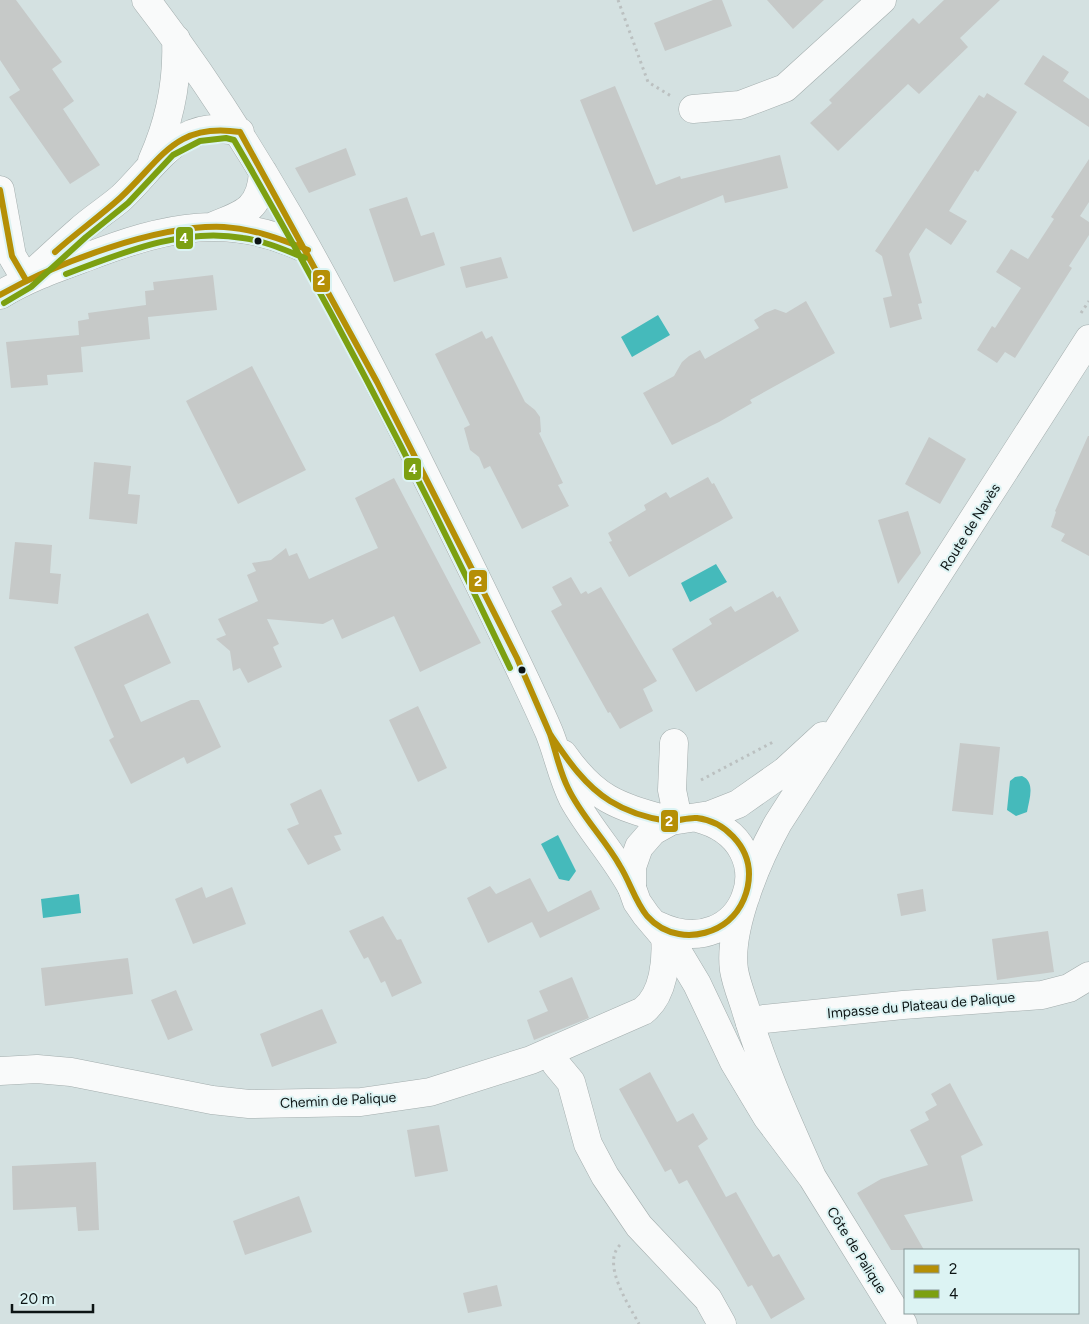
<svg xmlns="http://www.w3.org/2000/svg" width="1089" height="1324" font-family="Figtree,sans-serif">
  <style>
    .water { fill: #45babb }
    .building { fill: #c6c9c8 }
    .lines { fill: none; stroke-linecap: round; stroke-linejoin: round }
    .minor-casing { stroke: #a3adad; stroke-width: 29 }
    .major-casing { stroke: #a3adad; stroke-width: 29 }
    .path { stroke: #bbc0c0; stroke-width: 3; stroke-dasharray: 2.5 4; stroke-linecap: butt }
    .minor { stroke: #f9fafa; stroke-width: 28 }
    .major { stroke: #f9fafa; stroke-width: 28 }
    .bus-1-casing { stroke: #dcf3f3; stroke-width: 10 }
    .bus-2-casing { stroke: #dcf3f3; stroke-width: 10 }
    .bus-1 { stroke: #b58f06; stroke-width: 6 }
    .bus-2 { stroke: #7ca011; stroke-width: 6 }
    .bus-dot { fill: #0c1414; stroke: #dcf3f3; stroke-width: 2 }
    .labels { text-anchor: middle; stroke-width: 4; stroke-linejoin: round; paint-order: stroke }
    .street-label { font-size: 14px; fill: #0c1414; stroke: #dcf3f3 }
    .line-badge { stroke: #dcf3f3; stroke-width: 2 }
    .badge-label { font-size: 14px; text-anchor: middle; font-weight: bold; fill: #fff }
  </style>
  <rect width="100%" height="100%" fill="#d4e1e1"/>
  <!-- water -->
  <path class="water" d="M 658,315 L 670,335 L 632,357 L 621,337 Z
    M 716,564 L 727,582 L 690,602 L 681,583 Z
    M 1022,776 C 1036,782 1029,800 1027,812 L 1016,816 L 1007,810 L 1010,781 L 1015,777 Z
    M 558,835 L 576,871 L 569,881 L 559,879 L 541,844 Z
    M 79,894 L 81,913 L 43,918 L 41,899 Z"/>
  <!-- building -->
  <path class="building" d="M 0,0 L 16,0 L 62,62 L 52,69 L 74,101 L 63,109 L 100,165 L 70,184 L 9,97 L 20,90 L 0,60 Z
    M 713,0 L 722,0 L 732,26 L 665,51 L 654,23 Z
    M 767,0 L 824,0 L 793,29 Z
    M 944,0 L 1000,0 L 960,38 L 968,47 L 919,94 L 908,84 L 838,151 L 810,123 L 832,103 L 829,100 L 913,18 L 919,24 Z
    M 1043,55 L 1069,72 L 1063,81 L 1089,99 L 1089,127 L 1024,84 Z
    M 615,86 L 656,185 L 680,176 L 681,179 L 780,155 L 788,188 L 725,203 L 723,195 L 633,232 L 580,100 Z
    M 987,93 L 1017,112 L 978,172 L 975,170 L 949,211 L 967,221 L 951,245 L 926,228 L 909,254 L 922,303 L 918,304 L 922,319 L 890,328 L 883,298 L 892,296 L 882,256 L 875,251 L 979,95 L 984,98 Z
    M 346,148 L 356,175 L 309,193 L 295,168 Z
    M 1089,159 L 1089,202 L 1080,216 L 1089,222 L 1089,235 L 1069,266 L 1072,268 L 1015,358 L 1005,352 L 997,363 L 977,350 L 992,326 L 995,328 L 1021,288 L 996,272 L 1011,249 L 1028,259 L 1054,219 L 1051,217 Z
    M 407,197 L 421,236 L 434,232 L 445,265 L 394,282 L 369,209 Z
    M 501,257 L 508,278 L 466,288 L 460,267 Z
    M 213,275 L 217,310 L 148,317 L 150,339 L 81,347 L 83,372 L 47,375 L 48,385 L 11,388 L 6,342 L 79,335 L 78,321 L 89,319 L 88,313 L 146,305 L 145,291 L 154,290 L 153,282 Z
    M 806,301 L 835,353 L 750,400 L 752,403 L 719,422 L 672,445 L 643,393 L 674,376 L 682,362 L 689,356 L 700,350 L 705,359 L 759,328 L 754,320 L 765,313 L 775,309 L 786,313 Z
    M 482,331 L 486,339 L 492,336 L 525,402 L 535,410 L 540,417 L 541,432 L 539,433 L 563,483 L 558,485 L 569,506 L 522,529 L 490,466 L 484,469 L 479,457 L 470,450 L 464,428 L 470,425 L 435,354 Z
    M 252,366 L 306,470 L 238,504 L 186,401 Z
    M 1088,436 L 1089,436 L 1089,556 L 1061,541 L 1065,534 L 1051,527 L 1056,512 L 1055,511 Z
    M 929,437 L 966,459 L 940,504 L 905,484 Z
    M 94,462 L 131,466 L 128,494 L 140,495 L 137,524 L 89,519 Z
    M 708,477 L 712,484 L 714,483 L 733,518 L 629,577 L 609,542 L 612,541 L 608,533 L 646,510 L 644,505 L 666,492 L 670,498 Z
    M 394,478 L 481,643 L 420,672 L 394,616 L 342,639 L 333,619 L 323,624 L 267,619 L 279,644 L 273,647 L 282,667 L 248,683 L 240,668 L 233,671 L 230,651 L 216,639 L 226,635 L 218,619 L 258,601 L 247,575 L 256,571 L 252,563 L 271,560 L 286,548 L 289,556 L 297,553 L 309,579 L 378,548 L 355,498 Z
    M 908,511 L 921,553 L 898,584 L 878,520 Z
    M 15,542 L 52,545 L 50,573 L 61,574 L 58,604 L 9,599 Z
    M 571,577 L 581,594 L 586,591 L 588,594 L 601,587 L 657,681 L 643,689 L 653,711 L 620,729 L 610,712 L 608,713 L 551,611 L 562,605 L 552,587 Z
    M 773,591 L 777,598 L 780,596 L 799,631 L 696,692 L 672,649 L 712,624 L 709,619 L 731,606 L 735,612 Z
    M 148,613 L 171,663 L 124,685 L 141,722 L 191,700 L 199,700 L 221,747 L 187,764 L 184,757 L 131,784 L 109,740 L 114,737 L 74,647 Z
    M 418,706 L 447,768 L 418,782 L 389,720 Z
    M 960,743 L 1000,747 L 993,815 L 952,811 Z
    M 321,789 L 342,834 L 334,836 L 341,850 L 308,865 L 287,829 L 299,824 L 290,804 Z
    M 530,878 L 548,912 L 591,890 L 600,909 L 540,938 L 532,922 L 488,943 L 467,898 L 490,886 L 496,894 Z
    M 202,887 L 206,898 L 232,887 L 246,924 L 193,944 L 175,899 Z
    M 923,889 L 926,911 L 901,916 L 897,894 Z
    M 383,916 L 397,940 L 401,939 L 422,983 L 392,997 L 385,981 L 381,983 L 368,957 L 364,959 L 349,931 Z
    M 1048,931 L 1054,972 L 997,980 L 992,939 Z
    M 128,958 L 133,994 L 45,1006 L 41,968 Z
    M 572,977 L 589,1018 L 534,1040 L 527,1020 L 548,1011 L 539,991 Z
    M 176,990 L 193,1030 L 168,1040 L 151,1000 Z
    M 322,1009 L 337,1043 L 272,1067 L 260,1034 Z
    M 650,1072 L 677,1122 L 693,1113 L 708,1139 L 698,1146 L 726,1197 L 736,1192 L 773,1257 L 779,1254 L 805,1299 L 771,1319 L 752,1285 L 748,1287 L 687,1180 L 679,1184 L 671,1169 L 665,1172 L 619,1089 Z
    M 950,1083 L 983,1145 L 961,1156 L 973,1201 L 904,1215 L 924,1250 L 891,1250 L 857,1193 L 881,1179 L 928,1165 L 910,1130 L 929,1120 L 925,1112 L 937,1105 L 931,1094 Z
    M 439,1125 L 448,1171 L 415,1177 L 407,1130 Z
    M 96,1162 L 99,1230 L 78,1231 L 76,1207 L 13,1210 L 12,1166 Z
    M 299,1196 L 312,1232 L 245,1255 L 233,1221 Z
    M 497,1285 L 502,1306 L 468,1313 L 463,1293 Z"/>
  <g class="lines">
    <defs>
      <path id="minor" d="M 146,0 C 251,136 332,289 409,442 C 442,509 476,576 508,644 C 522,673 536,702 549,732 C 558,754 562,777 573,799 C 590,830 615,856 632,888
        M 693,109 L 740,105 L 785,88 L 882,0
        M 152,161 C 170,121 178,82 176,39
        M 0,190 L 12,256 L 26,280
        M 213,226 C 245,214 261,208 263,172
        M 36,270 C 50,257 64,244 79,231 C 92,219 107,210 121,198 C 158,163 180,116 240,132
        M 0,295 C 28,278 57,268 87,257 C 164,227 230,211 308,250
        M 674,743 L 672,790 L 678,819
        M 563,754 C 596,801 618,806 671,821
        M 750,1023 L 764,1019 L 903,1005 L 1042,995 L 1069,988 L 1089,976
        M 551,1051 L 556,1064 L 571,1082 L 588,1144 L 605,1176 L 639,1226 L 708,1299 L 722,1324
        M 0,1071 L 37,1069 L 71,1072 L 212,1100 L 249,1104 L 361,1102 L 430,1092 L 531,1060 L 643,1011 C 664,995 667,960 665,935"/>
      <path id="major" d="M 823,736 L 785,771 L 738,804 L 710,815 L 671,821 L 653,831 L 639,847 L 632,867 L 632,888 L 637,902 L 646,915 L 679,954 L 697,984 L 734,1062 L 767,1117 L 812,1177 L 903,1324
        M 657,925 C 746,968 791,842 697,818
        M 812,1177 C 787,1121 762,1066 745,1007 C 741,995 736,982 734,970 C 728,928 758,859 778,823 L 1089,339"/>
    </defs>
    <!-- minor casing -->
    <use href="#minor" class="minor-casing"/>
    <!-- major casing -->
    <use href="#major" class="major-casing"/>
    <!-- path -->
    <path class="path" d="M 618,0 L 648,82 L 671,96
      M 1081,313 L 1089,301
      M 701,780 L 775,741
      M 620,1245 C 601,1264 629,1305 639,1324"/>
    <!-- minor -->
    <use href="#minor" class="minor"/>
    <!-- major -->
    <use href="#major" class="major"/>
    <defs>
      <path id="bus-1" d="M 240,132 L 377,382 L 517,658 L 550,734
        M 0,190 L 12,256 L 26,280
        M 55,252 C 76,233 99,217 120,198 C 162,159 175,122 240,132
        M 0,295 C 56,263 159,224 224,227 C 254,229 281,239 308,250
        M 550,734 C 567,759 584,785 610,801 C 626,811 648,818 667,821 C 677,822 687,817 697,818 C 724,821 749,846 749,874 C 749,891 742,909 728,921 C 715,932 696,937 679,934 C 667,932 655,925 647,916 C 635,901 630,882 620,866 C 605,839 581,816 568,788 C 559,770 556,752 550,734 Z"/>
      <path id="bus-2" d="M 66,274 C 122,253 182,227 243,238 C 265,241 285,250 305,258
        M 4,303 L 31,287 L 86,237 L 128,203 L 173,155 L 200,141 L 226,138 L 234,140 C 334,312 425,488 510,668"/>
    </defs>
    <!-- bus-1 casing -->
    <use href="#bus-1" class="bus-1-casing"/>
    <!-- bus-2 casing -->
    <use href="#bus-2" class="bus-2-casing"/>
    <!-- bus-1 -->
    <use href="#bus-1" class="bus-1"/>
    <!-- bus-2 -->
    <use href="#bus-2" class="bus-2"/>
  </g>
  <!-- markers -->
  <g class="bus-dot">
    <circle cx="258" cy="241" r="4.5"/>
    <circle cx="522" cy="670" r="4.5"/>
  </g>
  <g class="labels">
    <!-- street labels -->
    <g class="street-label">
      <text transform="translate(970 527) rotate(-58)" y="5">Route de Navès</text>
      <text transform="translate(921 1005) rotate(-5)" y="5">Impasse du Plateau de Palique</text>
      <text transform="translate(338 1100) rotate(-3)" y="5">Chemin de Palique</text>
      <text transform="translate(857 1250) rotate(58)" y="5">Côte de Palique</text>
    </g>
  </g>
  <g class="line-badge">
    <rect x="175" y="226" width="19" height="24" rx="5" fill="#7ca011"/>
    <rect x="312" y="269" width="19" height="24" rx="5" fill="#b58f06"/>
    <rect x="403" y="457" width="19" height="24" rx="5" fill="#7ca011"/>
    <rect x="468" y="569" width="20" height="24" rx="5" fill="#b58f06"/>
    <rect x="660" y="809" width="19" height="24" rx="5" fill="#b58f06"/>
  </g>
  <g class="badge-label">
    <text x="184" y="243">4</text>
    <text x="321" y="285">2</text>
    <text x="413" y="474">4</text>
    <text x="478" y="586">2</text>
    <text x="669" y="826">2</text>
  </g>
  <!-- legend -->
  <rect x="904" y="1249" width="175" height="65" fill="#dcf3f3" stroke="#899a9a"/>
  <rect x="914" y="1265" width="25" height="8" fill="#b58f06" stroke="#899a9a"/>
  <text x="949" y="1274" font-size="15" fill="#0c1414">2</text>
  <rect x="914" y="1290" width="25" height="8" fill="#7ca011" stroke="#899a9a"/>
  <text x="949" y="1299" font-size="15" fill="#0c1414">4</text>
  <!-- scale -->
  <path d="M12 1304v8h81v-8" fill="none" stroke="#0c1414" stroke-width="2.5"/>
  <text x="20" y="1304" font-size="15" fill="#0c1414" stroke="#dcf3f3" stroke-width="4" paint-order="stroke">20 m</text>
</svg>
